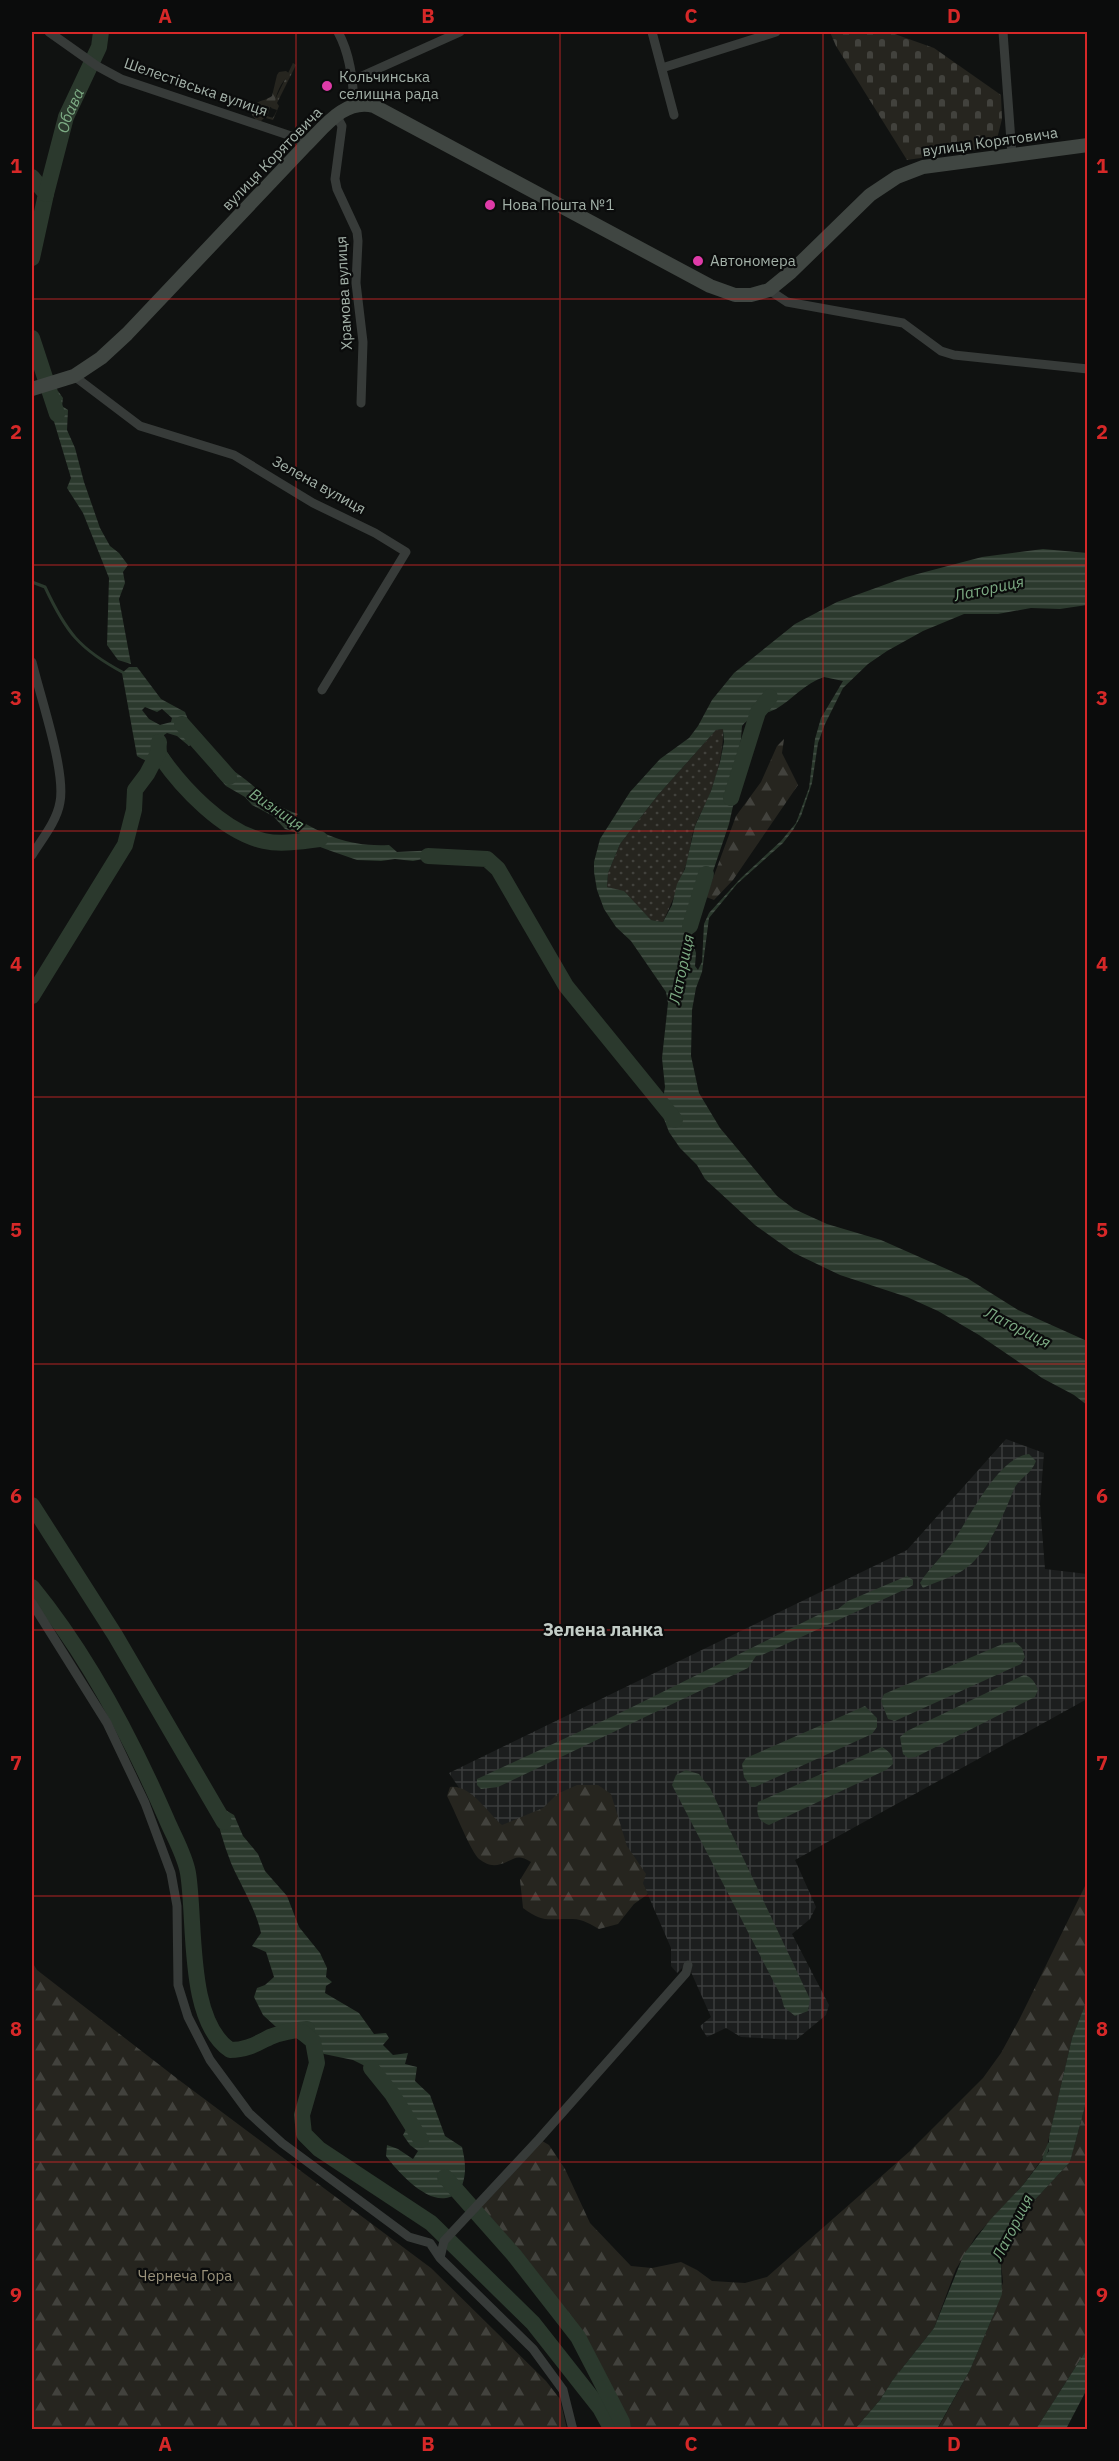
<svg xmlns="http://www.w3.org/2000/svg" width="1119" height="2461" font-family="'IBM Plex Sans',sans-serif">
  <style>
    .industrial { fill: url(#industrial-grid) }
    .grass { fill: url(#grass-dots) }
    .forest { fill: url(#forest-firs) }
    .cemetery { fill: url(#cemetery-stones) }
    .water { fill: url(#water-rules); fill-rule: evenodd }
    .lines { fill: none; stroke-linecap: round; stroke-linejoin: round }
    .stream { stroke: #2b392d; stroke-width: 3 }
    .river { stroke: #2b392d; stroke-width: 16 }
    .street { stroke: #373b39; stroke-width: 9 }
    .secondary { stroke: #404642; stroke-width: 14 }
    .grid { fill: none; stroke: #d62828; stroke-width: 1.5; stroke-opacity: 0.55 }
    .poi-dot { fill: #df3ba8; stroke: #0b0c0c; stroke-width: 2 }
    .labels { text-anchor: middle; stroke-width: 4.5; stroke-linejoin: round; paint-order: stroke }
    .poi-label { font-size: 15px; fill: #a3b1a8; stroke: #0b0c0c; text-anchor: start }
    .street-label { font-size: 15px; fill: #a3b1a8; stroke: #0b0c0c }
    .park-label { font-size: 15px; fill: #9a927b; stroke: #0b0c0c }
    .water-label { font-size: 16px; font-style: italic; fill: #7caa83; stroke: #0b0c0c }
    .quarter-label { font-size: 18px; font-weight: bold; fill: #c3cdc7; stroke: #0b0c0c }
    .neatline { fill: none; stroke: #d62828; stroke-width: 2 }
    .grid-label { font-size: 20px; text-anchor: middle; font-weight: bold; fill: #d62828 }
  </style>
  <defs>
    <pattern id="industrial-grid" width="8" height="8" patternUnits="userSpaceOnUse" patternTransform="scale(1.5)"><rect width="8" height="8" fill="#1c1e1e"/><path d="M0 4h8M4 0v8" fill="none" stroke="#3a3c3c"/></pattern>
    <pattern id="grass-dots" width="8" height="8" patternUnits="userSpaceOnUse" patternTransform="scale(1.5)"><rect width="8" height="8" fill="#26251f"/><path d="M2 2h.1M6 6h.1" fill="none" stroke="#42423d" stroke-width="1.8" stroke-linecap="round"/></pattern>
    <pattern id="forest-firs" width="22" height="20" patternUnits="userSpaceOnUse" patternTransform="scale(1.5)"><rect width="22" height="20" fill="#26251f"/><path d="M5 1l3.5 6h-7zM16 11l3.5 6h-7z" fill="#42423d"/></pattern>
    <pattern id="cemetery-stones" width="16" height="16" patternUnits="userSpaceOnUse" patternTransform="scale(1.5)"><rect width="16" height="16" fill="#26251f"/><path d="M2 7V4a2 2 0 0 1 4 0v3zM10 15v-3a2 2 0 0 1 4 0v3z" fill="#42423d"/></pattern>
    <pattern id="water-rules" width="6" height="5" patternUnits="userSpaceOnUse" patternTransform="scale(1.5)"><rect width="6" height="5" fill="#2b392d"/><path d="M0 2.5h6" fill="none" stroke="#475349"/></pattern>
  </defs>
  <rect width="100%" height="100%" fill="#101211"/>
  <!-- industrial -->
  <path class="industrial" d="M 1006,1439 L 1044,1453 L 1040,1504 L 1045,1569 L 1087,1574 L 1087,1699 L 795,1860 L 816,1907 L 810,1919 L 792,1934 L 829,2005 L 826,2015 L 796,2040 L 741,2037 L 726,2028 L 707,2037 L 700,2026 L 711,2017 L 687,1963 L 677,1973 L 671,1966 L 671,1948 L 602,1789 L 493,1838 L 449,1773 L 907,1550 Z"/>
  <!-- grass -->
  <path class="grass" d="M 293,63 L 296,65 L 277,103 L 279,106 L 273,120 L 266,118 L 267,116 L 273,118 L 277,110 L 271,108 Z
    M 723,729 C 724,753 716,779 707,801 C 703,809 698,817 695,826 C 691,836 691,847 688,858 C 682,878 672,903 663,922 L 651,920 L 624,892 L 607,887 L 608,873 L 620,844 L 658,795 L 716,730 Z"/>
  <!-- forest -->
  <path class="forest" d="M 286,71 L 290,74 C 280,83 274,97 275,108 L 270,107 L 268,114 L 261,121 L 256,120 L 252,115 C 256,97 260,104 272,96 L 277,75 L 279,72 Z
    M 784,739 L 782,753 L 798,785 L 733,880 L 714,900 L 706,897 L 736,816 L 761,782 L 777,746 Z
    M 577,1785 L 598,1785 L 611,1794 L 627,1846 L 646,1874 L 643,1883 L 648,1894 L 634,1904 L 618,1924 L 599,1929 C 592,1925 582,1919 573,1919 C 549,1918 544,1924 523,1908 L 520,1880 L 531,1862 C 516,1852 513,1861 501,1864 C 492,1867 486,1864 479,1859 C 471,1852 454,1809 447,1796 L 450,1787 C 470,1784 488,1813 502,1825 L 543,1808 L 557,1794 Z
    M 1087,1882 L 1087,2000 L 1072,2038 L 1045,2155 L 1023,2185 L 976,2236 L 956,2269 L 934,2328 L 892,2381 L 880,2400 L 855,2429 L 623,2429 L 622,2422 L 578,2337 L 514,2255 L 477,2213 L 497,2184 L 539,2139 L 549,2145 L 565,2169 L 590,2223 L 631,2266 L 652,2268 L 681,2262 L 697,2270 L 712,2281 L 745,2283 L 767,2277 L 910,2151 L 983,2078 L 1001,2053 L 1019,2020 Z
    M 32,1962 L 37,1970 L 179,2080 L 431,2268 L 546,2381 L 560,2399 L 567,2429 L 32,2429 Z
    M 1087,2099 L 1087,2349 L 1036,2429 L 937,2430 L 970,2370 L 993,2316 L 1003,2282 L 1001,2262 L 1007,2246 L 1031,2204 L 1070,2162 Z"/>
  <!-- cemetery -->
  <path class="cemetery" d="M 830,32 L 889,32 L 934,48 L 1001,95 L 1002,119 L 995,147 L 907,160 L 836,46 Z"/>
  <!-- water -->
  <path class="water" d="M 58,391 L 63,398 L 62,406 L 68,410 L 67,430 L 75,448 L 84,482 L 100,528 L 110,546 L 119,553 L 128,565 L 123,572 L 125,583 L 119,599 L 131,664 L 118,660 L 107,645 L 109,578 L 83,513 L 67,488 L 71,478 L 46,395 Z
    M 1043,549 L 1087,553 L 1087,605 L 1060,609 L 1031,608 L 998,614 L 964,614 L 923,631 L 887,651 L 868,664 L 843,688 L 825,724 L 818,743 L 812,783 L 801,816 L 793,830 L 783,843 L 737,884 L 709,918 L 702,972 L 696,988 L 692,1010 L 691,1056 L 699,1093 L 720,1128 L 777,1196 L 794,1209 L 827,1224 L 881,1240 L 967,1278 L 1018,1310 L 1087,1341 L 1087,1405 L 1074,1395 L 1042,1378 L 979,1335 L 938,1311 L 907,1297 L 840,1275 L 794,1253 L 755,1225 L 705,1179 L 697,1165 L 680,1148 L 669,1132 L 661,1111 L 665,1087 L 662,1058 L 668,1003 L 666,992 L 631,941 L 616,927 L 604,909 L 597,890 L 594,872 L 594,862 L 600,839 L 630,792 L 660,759 L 689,738 L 698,726 L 712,700 L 734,673 L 795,624 L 837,602 L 906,577 L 982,557 ZM 824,677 L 843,681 L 821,718 L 815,739 L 809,788 L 796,823 L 781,841 L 741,878 L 709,913 L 704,924 L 702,962 L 698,970 L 695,966 L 696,953 L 691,937 L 697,921 L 696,898 L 709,883 L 729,824 L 737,788 L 742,726 C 751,715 764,715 776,709 C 793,699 805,683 824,677 ZM 723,729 L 724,742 L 720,762 L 711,791 L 695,826 L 685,869 L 677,884 L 672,905 L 663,922 L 651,920 L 624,891 L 607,887 L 608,873 L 620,844 L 658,795 L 716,730 Z
    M 129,667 L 137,667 L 161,699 L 185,712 L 189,722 L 202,735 L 189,746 L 177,736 L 167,733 L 164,735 L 167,752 L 173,761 L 164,770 C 156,763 146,762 137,756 L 122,673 ZM 145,707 L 157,712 L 162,709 L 172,718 L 171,722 L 160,725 L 149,719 L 142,710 Z
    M 214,762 C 245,770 265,805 298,814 L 294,817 C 325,836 351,847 389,845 L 397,852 L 438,850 L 456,861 L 446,860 L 437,863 L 423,859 L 413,861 L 395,859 L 381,861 L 357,860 L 331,851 L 312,844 L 305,835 L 285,829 L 273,816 L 252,805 L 245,797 L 226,786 L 213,771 Z
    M 1029,1454 L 1036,1461 C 1031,1475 1019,1478 1014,1489 C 1004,1514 986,1557 962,1571 C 950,1578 936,1582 923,1588 L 920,1583 C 929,1568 942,1557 952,1543 C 970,1518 997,1458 1029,1454 Z
    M 907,1576 L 913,1580 L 913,1585 L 908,1588 L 762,1655 L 756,1656 L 748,1668 L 498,1787 L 481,1789 L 477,1785 L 477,1779 L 624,1711 L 826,1611 L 838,1609 L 848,1601 Z
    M 1015,1642 L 1022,1648 L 1025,1657 L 1021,1664 L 895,1721 L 888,1719 L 881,1701 L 884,1694 L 1005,1643 Z
    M 1024,1675 C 1032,1677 1035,1682 1038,1690 L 1035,1697 L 916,1757 L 908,1758 L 903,1754 L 900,1737 L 907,1731 Z
    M 865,1706 L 877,1718 L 877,1727 L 872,1734 L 755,1787 L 751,1787 L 744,1777 L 742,1764 L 746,1758 Z
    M 882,1747 C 890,1752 893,1755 893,1764 L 886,1770 L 769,1825 C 758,1822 756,1813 758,1802 Z
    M 686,1770 L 699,1774 L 710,1788 L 810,1999 L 808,2011 L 795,2016 L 784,2007 L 781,1996 L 672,1785 L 676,1775 Z
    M 213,1803 L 234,1815 L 243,1836 L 258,1854 L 265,1871 L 287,1896 L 299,1927 L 320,1953 L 327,1968 L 326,1977 L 332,1982 L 326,1986 L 325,1993 L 359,2013 L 374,2034 L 386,2033 L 389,2038 L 383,2045 L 393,2055 L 408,2053 L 405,2064 L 417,2067 L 415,2081 L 430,2095 L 445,2136 L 462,2147 C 466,2164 467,2176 459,2193 C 455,2194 450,2198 446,2198 C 425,2202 397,2171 386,2156 L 387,2145 L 398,2149 L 413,2159 L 418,2151 L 410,2145 L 403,2135 L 410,2122 L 373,2070 L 353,2060 L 324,2054 L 275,2026 L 263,2015 L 254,1997 L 257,1988 L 265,1985 L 274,1977 L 266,1952 L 252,1946 L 261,1933 C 255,1907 241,1886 231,1863 C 223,1843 218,1823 213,1803 Z
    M 1087,2000 L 1087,2099 L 1070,2162 L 1031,2204 L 1007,2246 L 1001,2262 L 1002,2294 L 993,2316 L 970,2370 L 937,2429 L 855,2429 L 880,2400 L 892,2381 L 934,2328 L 964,2254 L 990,2220 L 1023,2185 L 1049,2151 L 1049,2137 L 1072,2038 Z
    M 1087,2349 L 1087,2389 L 1066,2429 L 1036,2429 Z"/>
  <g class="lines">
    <!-- stream -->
    <path class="stream" d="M 32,582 L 45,587 C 66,632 79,649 124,673
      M 1044,2158 L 1049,2144"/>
    <!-- river -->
    <g class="river">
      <path d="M 32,177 L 46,194 L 32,258"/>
      <path id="s1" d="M 46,194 L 66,117 L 99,47 L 101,32"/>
      <path d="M 32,338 L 57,414"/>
      <path d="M 182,724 L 229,777"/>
      <path d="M 158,753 C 181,787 223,832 264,841 C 282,845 302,841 320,839"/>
      <path d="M 731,798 L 758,712 L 770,697"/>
      <path d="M 428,856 L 487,859 L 498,869 L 566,986 L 675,1120"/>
      <path d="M 690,926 L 706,874"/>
      <path d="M 32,996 L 125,845 L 134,810 L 135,790 L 147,774 L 158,753 L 159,742"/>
      <path d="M 32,1505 L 115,1635 L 224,1822"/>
      <path d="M 32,1587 C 86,1653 132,1740 166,1818 C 173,1835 185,1855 188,1873 C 196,1922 186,2020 230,2050 C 247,2050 256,2044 270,2037 C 282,2032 294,2030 307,2029"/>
      <path d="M 302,2032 L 313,2041 L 317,2063 L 302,2115 L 304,2134 L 319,2149 L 431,2223 L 533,2323 L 600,2408 L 612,2430"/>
      <path d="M 371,2068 L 392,2094 L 421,2140"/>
      <path d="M 445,2177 L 514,2255 L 578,2337 L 622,2422 L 623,2430"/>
    </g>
    <!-- street -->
    <path class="street" d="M 49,32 L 97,66 L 121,79 L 297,138 L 306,145
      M 338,32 C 350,54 353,79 354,104
      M 652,32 L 674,115
      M 1003,32 L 1012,155
      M 662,68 L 776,32
      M 353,80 L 460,32
      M 336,115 L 342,126 L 335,179 L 337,189 L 357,232 L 358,241 L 356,283 L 363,342 L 361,403
      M 769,290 L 787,302 L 903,323 L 941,351 L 954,355 L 1088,369
      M 74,376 L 140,426 L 234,455 L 313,503 L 375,533 L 406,552 L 322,690
      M 32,662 C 40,696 66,771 60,802 C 57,821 42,839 32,855
      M 32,1603 L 107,1723 L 145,1803 L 171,1873 L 177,1906 L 178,1985 L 188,2017 L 210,2060 L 249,2113 L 282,2143 L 409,2237 L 430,2243 L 440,2258
      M 573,2430 L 563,2390 L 533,2349 L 440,2258 L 444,2241 L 539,2139 L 686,1973 L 688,1965"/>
    <!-- secondary -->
    <path class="secondary" d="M 32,389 L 74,376 L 101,358 L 127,334 L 306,145 C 325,126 345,98 374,106 L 710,286 L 735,295 L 751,295 L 769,290 L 791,272 L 870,195 L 897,177 L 923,167 L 1088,145"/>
  </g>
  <!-- grid -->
  <path class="grid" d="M 296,32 L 296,2430M 560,32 L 560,2430M 823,32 L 823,2430M 32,299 L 1088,299M 32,565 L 1088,565M 32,831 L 1088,831M 32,1097 L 1088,1097M 32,1364 L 1088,1364M 32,1630 L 1088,1630M 32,1896 L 1088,1896M 32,2162 L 1088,2162"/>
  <!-- markers -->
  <g class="poi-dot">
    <circle cx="327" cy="86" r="6"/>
    <circle cx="490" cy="205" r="6"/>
    <circle cx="698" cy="261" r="6"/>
  </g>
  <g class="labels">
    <!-- poi labels -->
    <g class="poi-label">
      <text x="339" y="82">Кольчинська<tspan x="339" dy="17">селищна рада</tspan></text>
      <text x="502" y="210">Нова Пошта №1</text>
      <text x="710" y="266">Автономера</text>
    </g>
    <!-- street labels -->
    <g class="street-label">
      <text transform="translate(196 87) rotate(19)" y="5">Шелестівська вулиця</text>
      <text transform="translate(990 142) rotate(-8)" y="5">вулиця Корятовича</text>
      <text transform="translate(272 159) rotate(-46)" y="5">вулиця Корятовича</text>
      <text transform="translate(344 293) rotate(-93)" y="5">Храмова вулиця</text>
      <text transform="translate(319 485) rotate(29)" y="5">Зелена вулиця</text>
    </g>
    <!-- park labels -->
    <g class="park-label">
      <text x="185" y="2281">Чернеча Гора</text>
    </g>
    <!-- water labels -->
    <g class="water-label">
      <text dy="6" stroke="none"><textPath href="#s1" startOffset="87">Обава</textPath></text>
      <text transform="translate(989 588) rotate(-12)" y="6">Латориця</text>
      <text transform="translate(277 809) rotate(34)" y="6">Визниця</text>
      <text transform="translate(681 969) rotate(-78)" y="6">Латориця</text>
      <text transform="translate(1018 1327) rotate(27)" y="6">Латориця</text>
      <text transform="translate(1012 2227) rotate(-63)" y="6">Латориця</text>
    </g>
    <!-- quarter labels -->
    <g class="quarter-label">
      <text x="603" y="1636">Зелена ланка</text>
    </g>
  </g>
  <!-- border -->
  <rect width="1119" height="2461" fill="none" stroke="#0b0c0c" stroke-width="66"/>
  <rect x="33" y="33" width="1053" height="2395" class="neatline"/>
  <g class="grid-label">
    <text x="165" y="23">A</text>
    <text x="428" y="23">B</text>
    <text x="691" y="23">C</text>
    <text x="954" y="23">D</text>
    <text x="16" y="173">1</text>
    <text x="1102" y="173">1</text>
    <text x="16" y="439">2</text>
    <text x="1102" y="439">2</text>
    <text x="16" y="705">3</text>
    <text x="1102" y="705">3</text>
    <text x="16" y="971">4</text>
    <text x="1102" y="971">4</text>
    <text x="16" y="1237">5</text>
    <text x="1102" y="1237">5</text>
    <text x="16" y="1503">6</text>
    <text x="1102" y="1503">6</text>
    <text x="16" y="1770">7</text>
    <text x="1102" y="1770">7</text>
    <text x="16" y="2036">8</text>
    <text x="1102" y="2036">8</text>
    <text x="16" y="2302">9</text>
    <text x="1102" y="2302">9</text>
    <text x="165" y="2451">A</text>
    <text x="428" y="2451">B</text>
    <text x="691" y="2451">C</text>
    <text x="954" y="2451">D</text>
  </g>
</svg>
